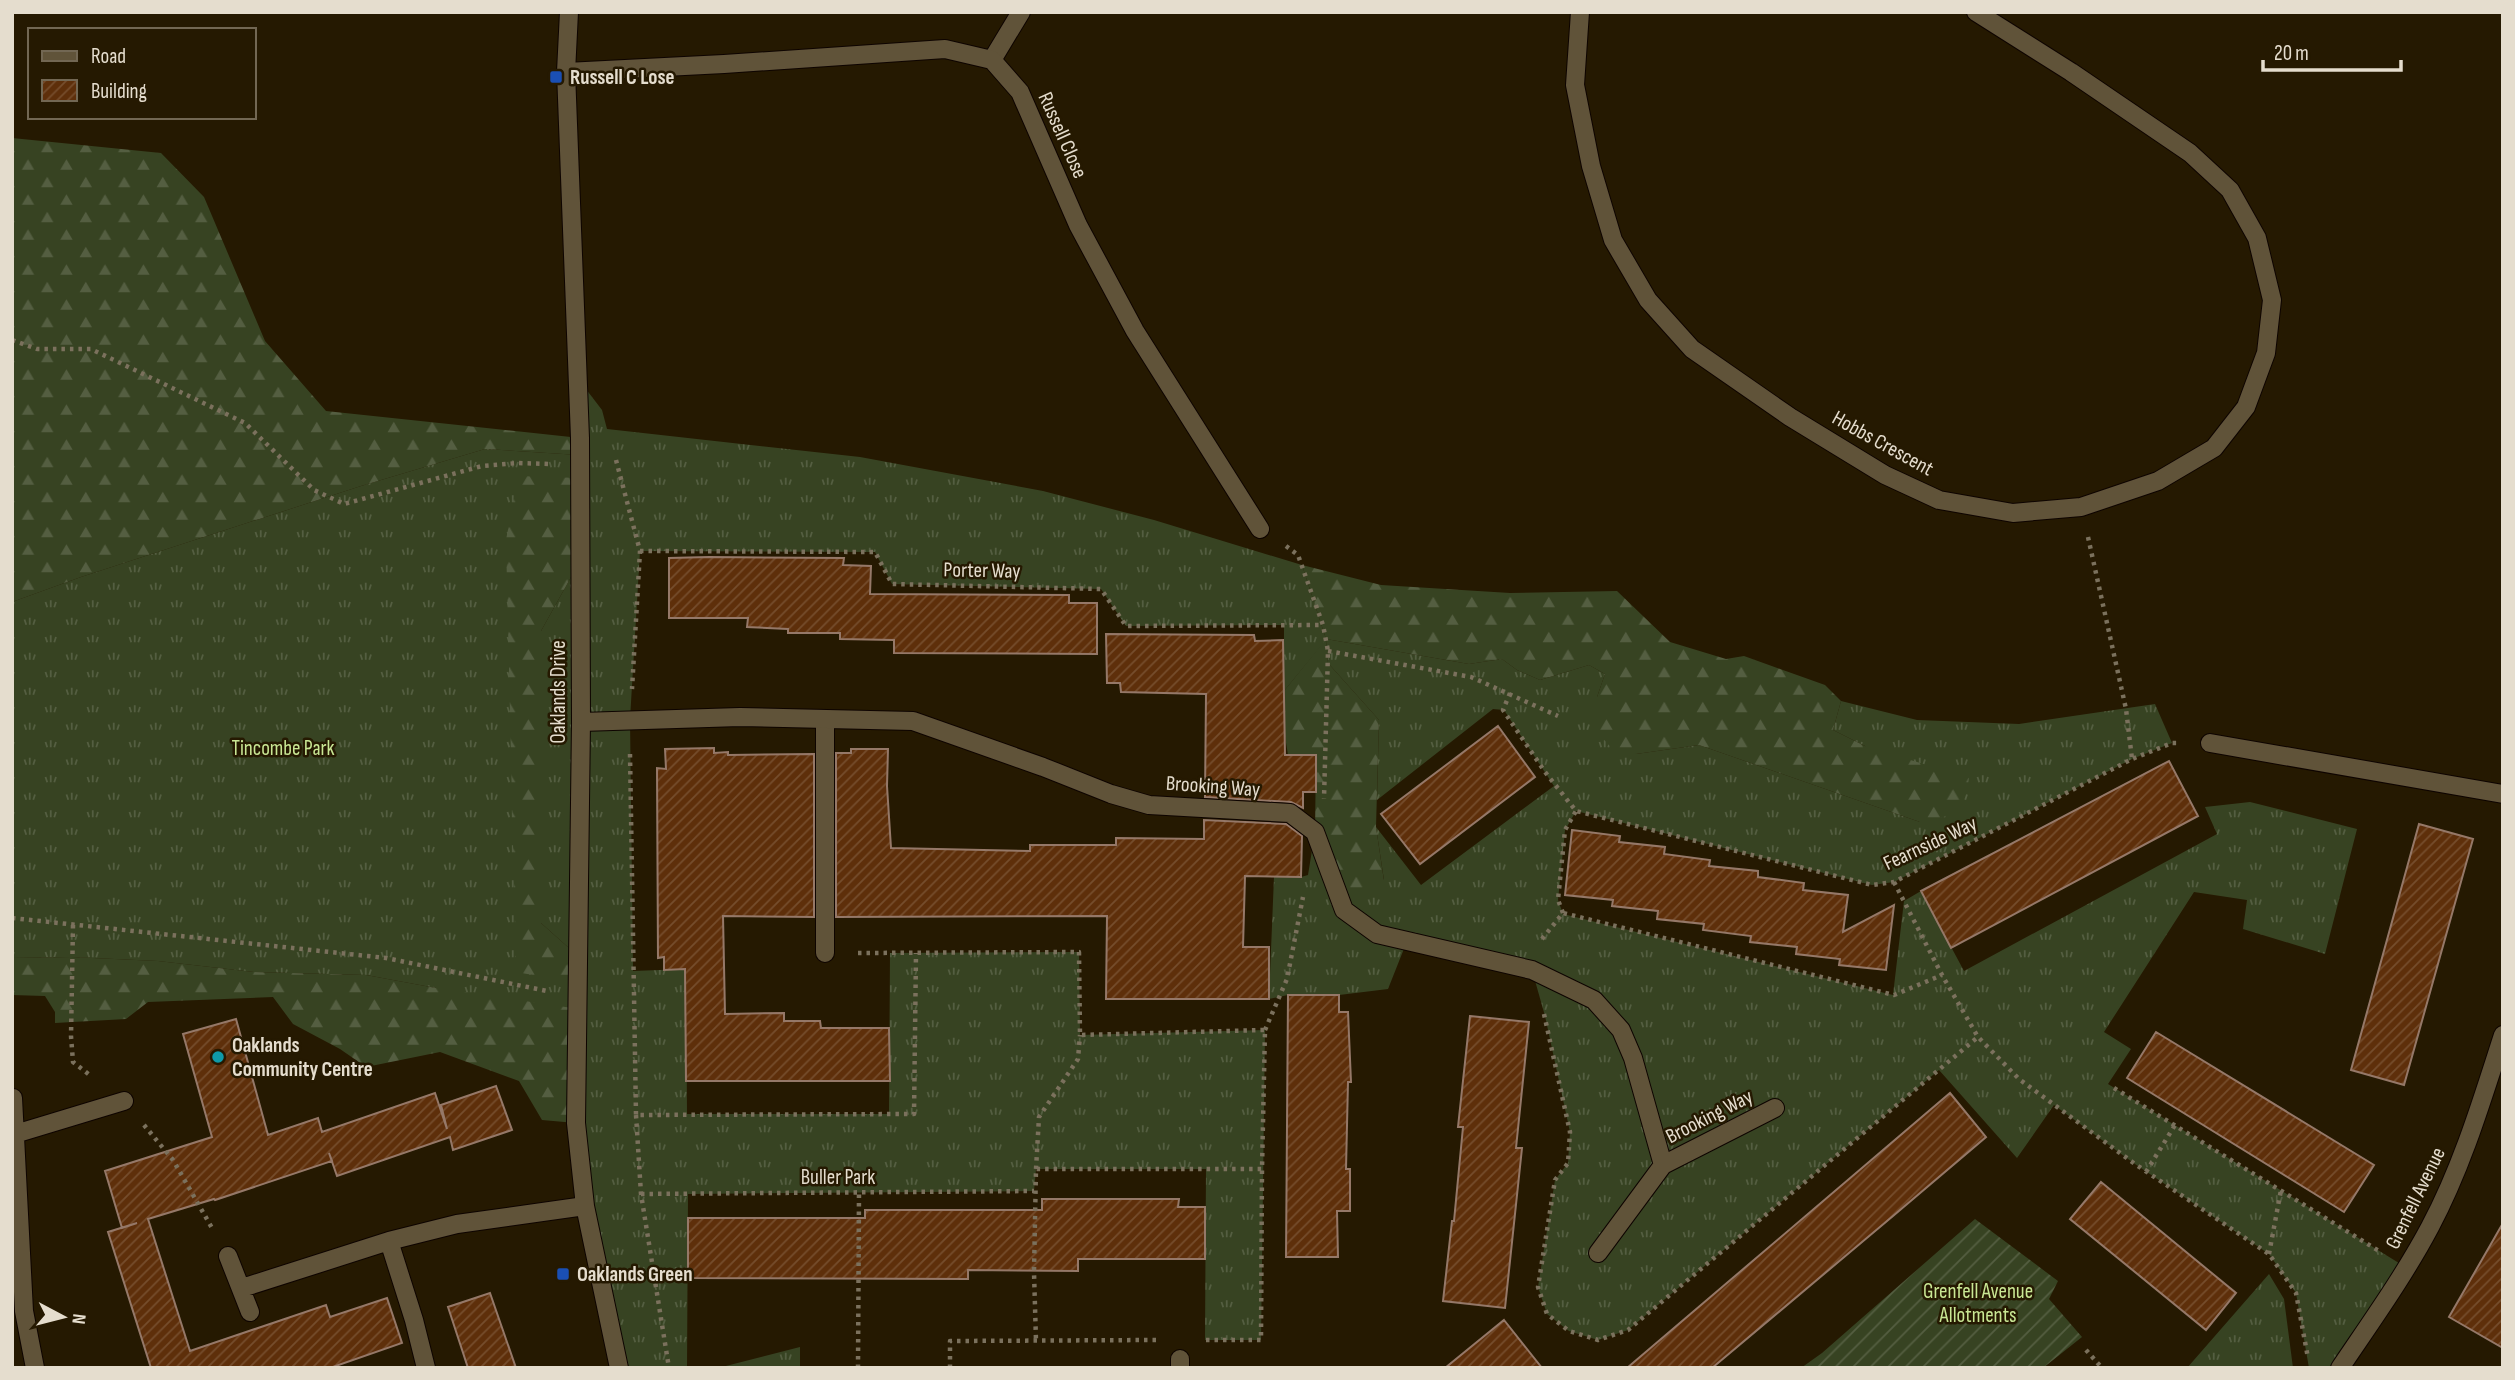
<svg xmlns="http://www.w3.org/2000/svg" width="2515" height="1380" font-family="'Sofia Sans Condensed',sans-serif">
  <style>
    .grass { fill: url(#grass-tufts); fill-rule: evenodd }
    .forest { fill: url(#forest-firs) }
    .garden { fill: url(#garden-furrows) }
    .building { fill: url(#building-hatch); stroke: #957868; stroke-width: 2 }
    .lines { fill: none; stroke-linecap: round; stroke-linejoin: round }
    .service-casing { stroke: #0e0400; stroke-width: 20 }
    .minor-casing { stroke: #0e0400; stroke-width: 20 }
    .path { stroke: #7b715d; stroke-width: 4.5; stroke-dasharray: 3.5 5; stroke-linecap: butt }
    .service { stroke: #605339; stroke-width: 18 }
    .minor { stroke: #605339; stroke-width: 18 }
    .transit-dot { fill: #1a4fb4; stroke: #251901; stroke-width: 2.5 }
    .culture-dot { fill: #0f9aa8; stroke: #251901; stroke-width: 2.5 }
    .labels { text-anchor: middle; stroke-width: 5; stroke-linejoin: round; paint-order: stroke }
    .poi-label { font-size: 21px; font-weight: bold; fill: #e5ddce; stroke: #251901; text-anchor: start }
    .street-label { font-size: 21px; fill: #e5ddce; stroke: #251901 }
    .park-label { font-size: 21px; fill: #c9e794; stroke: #251901 }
  </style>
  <defs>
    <pattern id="grass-tufts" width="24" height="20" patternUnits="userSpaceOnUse" patternTransform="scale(1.75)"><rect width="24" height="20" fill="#374322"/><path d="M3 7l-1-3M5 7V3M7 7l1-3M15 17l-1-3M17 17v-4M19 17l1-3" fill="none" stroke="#545e41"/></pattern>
    <pattern id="forest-firs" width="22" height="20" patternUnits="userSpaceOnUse" patternTransform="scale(1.75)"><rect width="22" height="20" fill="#374322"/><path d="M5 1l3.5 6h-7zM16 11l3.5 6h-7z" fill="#545e41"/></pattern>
    <pattern id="garden-furrows" width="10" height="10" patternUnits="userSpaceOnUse" patternTransform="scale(1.75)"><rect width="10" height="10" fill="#374322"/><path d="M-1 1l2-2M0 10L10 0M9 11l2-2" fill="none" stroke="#545e41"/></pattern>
    <pattern id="building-hatch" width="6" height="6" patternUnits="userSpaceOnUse" patternTransform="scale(1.75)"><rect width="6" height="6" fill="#5e2f0a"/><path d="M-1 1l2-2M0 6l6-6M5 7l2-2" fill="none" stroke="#754d2c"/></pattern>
  </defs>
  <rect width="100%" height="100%" fill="#251901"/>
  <!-- grass -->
  <path class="grass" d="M 579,380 L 602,410 L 607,429 L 860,457 L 1043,491 L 1154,520 L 1302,565 L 1326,639 L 1469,664 L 1502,659 L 1517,670 L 1540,680 L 1589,665 L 1605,674 L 1597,697 L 1636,754 L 1699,745 L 1920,822 L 1865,746 L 1833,730 L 1841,701 L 1917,720 L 2019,724 L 2155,704 L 2172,743 L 2132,759 L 1894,882 L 1872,885 L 1576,811 L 1565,830 L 1558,900 L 1563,914 L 1893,995 L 1904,901 L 1921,891 L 1964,971 L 2217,834 L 2205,807 L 2250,802 L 2357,829 L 2325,954 L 2243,929 L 2247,900 L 2194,892 L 2104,1032 L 2131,1049 L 2108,1084 L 2407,1268 L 2340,1368 L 2309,1368 L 2296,1293 L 2269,1254 L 2135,1164 L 2054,1105 L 2017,1158 L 1939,1070 L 1628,1330 L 1598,1340 L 1569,1331 L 1547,1314 L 1538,1287 L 1555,1180 L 1568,1163 L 1570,1132 L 1545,1016 L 1532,970 L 1407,941 L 1388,989 L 1339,995 L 1288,995 L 1269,999 L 1274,877 L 1301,877 L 1308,875 L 1315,832 L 1384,880 L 1376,827 L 1421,885 L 1554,786 L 1504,710 L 1493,709 L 1377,800 L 1379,720 L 1328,663 L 1326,640 L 1284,691 L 1284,625 L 1126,626 L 1101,589 L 892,584 L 875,552 L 640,551 L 630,719 L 633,971 L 686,969 L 687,1114 L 889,1114 L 890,953 L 1079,952 L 1080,1035 L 1265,1030 L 1261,1340 L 1205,1340 L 1206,1169 L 1036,1169 L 1034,1191 L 688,1194 L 687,1368 L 619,1368 L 576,1123 L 436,988 L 366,975 L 254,972 L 158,961 L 71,957 L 12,958 L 12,602 L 81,577 L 361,486 L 485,449 L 579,455 ZM 518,476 L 580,561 L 541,631 L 541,923 L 579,957 L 516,972 Z
    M 2269,1274 L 2284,1299 L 2293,1368 L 2187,1368 Z
    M 800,1347 L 800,1368 L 718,1368 Z"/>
  <!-- forest -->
  <path class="forest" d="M 12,138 L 161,153 L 204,197 L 265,341 L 326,411 L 580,438 L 579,455 L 485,449 L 361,486 L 81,577 L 12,602 Z
    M 518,476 L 579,478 L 580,561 L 541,631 L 541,923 L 579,957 L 578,983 L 516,972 L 506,540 Z
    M 1302,565 L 1381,585 L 1510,593 L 1617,591 L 1670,642 L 1726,659 L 1744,656 L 1825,685 L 1841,701 L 1833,730 L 1865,746 L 1969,778 C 1964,813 1951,817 1920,822 L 1699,745 L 1636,754 L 1613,750 L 1596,730 L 1597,697 L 1605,674 L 1589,665 L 1540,680 L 1517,670 L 1502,659 L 1469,664 L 1326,639 L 1328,663 L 1379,720 L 1376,827 L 1384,881 L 1344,910 L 1315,832 L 1316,755 L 1288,755 L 1284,730 L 1284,691 L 1326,639 Z
    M 71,957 L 158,961 L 254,972 L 366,975 L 436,988 L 579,1009 L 576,1123 L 542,1120 L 519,1081 L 440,1052 L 366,1067 L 340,1049 L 293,1024 L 273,997 L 148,1002 L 126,1019 L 55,1023 L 55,1012 L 45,996 L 12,995 L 12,958 Z"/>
  <!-- garden -->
  <path class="garden" d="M 1975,1219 L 2058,1281 L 2049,1299 L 2082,1337 L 2043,1368 L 1801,1368 L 1822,1353 Z"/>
  <!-- building -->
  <path class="building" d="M 709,557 L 844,558 L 843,565 L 871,566 L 870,594 L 1069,595 L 1069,603 L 1097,603 L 1097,654 L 894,653 L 894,640 L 840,639 L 840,633 L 788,633 L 788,629 L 747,627 L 748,618 L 669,618 L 669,558 Z
    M 1106,634 L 1254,635 L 1255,641 L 1283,640 L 1285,755 L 1316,755 L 1316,792 L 1303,792 L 1303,808 L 1291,802 L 1205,797 L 1206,694 L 1121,692 L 1120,683 L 1107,683 Z
    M 1498,726 L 1535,777 L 1420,864 L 1381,814 Z
    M 714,748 L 714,753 L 728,752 L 728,755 L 814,754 L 814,917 L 723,916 L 725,1014 L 784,1013 L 784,1021 L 820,1021 L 821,1028 L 889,1028 L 890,1081 L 686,1081 L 685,969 L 664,970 L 664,957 L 658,958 L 657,768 L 666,769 L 665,749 Z
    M 851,749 L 888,749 L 887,786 L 891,848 L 1030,851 L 1030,845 L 1116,845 L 1116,838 L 1204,839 L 1204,820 L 1286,824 L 1302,836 L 1301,877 L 1245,876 L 1243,947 L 1269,947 L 1269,999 L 1106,999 L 1107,916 L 836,917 L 836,753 L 851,753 Z
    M 2169,761 L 2198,816 L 1951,948 L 1921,891 Z
    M 2419,824 L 2473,839 L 2404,1085 L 2351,1070 Z
    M 1572,830 L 1620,836 L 1619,842 L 1665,847 L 1664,854 L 1710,860 L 1709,866 L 1758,871 L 1758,877 L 1804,883 L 1803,890 L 1848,895 L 1843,932 L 1894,905 L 1886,970 L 1839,965 L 1840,959 L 1796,954 L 1797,947 L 1750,942 L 1751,936 L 1703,930 L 1704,924 L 1657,919 L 1658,911 L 1612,906 L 1613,900 L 1565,895 Z
    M 1288,995 L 1339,995 L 1339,1012 L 1348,1012 L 1351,1082 L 1348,1082 L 1346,1169 L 1350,1169 L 1350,1211 L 1337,1211 L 1338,1257 L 1286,1257 Z
    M 1470,1016 L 1529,1022 L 1516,1148 L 1522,1148 L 1505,1308 L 1443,1301 L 1452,1221 L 1454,1221 L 1463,1127 L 1458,1127 Z
    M 236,1019 L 268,1135 L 318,1118 L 322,1132 L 435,1093 L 447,1129 L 441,1105 L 496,1086 L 512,1130 L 453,1150 L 450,1137 L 337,1176 L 329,1153 L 332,1161 L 215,1200 L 214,1199 L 148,1219 L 190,1351 L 326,1305 L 330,1317 L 387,1298 L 402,1343 L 330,1368 L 151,1368 L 108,1232 L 137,1223 L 122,1228 L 105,1171 L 212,1137 L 183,1034 Z
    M 2156,1032 L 2374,1165 L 2344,1212 L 2127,1078 Z
    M 1950,1093 L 1986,1137 L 1893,1216 L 1712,1368 L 1627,1368 Z
    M 2101,1182 L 2236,1293 L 2206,1330 L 2070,1219 Z
    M 1042,1199 L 1179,1199 L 1178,1207 L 1205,1207 L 1205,1259 L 1078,1259 L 1078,1271 L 968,1270 L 968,1279 L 688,1278 L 688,1218 L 865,1218 L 865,1210 L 1042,1210 Z
    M 2503,1223 L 2503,1348 L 2449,1317 Z
    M 490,1293 L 516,1368 L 468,1368 L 448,1307 Z
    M 1504,1320 L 1542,1368 L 1445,1368 Z"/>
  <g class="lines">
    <defs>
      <path id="service" d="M 992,60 L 1021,12
        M 825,953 L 825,719
        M 1180,1368 L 1180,1359"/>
      <path id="minor" d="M 569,12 L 566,72 L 580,438 L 581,722 L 576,1123 L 585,1206 L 619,1368
        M 1580,12 L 1575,85 L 1591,166 L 1613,240 L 1648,300 L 1692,349 L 1790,417 L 1885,475 L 1939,500 L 2013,513 L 2081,507 L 2158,481 L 2214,448 L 2246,407 L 2266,353 L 2272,300 L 2257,238 L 2230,190 L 2190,153 L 2071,72 L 1976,12
        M 566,72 L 724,64 L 945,49 L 992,60 L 1020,92 L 1078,225 L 1135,331 L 1260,529
        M 581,722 L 740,717 L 913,721 L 1043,767 L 1111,794 L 1149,805 L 1290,813 L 1315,832 L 1344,910 L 1377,934 L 1532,970 L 1594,1000 L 1621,1030 L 1633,1058 L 1663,1165 L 1775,1108
        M 2210,743 L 2503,794
        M 13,1098 L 24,1311 L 35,1368
        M 15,1134 L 124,1101
        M 389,1241 L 414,1320 L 426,1368
        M 1598,1253 L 1663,1165
        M 228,1256 L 250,1312
        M 242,1288 L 389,1241 L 457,1224 L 585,1206
        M 2340,1368 C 2371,1322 2404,1276 2430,1227 C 2462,1167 2482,1100 2503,1035"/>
    </defs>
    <!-- service casing -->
    <use href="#service" class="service-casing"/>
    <!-- minor casing -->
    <use href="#minor" class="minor-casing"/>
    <!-- path -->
    <path class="path" d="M 12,340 L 37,349 L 91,349 L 245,423 L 314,490 L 344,504 L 482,466 L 518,463 L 550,464
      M 616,460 L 640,551 L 632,689
      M 2088,537 L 2126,709 L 2132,759
      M 1286,546 L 1298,555 L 1323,625 L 1328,651 L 1324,799
      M 640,551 L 875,552 L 892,584 L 1101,589 L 1126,626 L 1323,625
      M 1328,651 L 1471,677 L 1558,716
      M 1510,693 L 1503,710 L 1545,772 L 1576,811 L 1872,885 L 1894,882 L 2132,759 L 2172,743 L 2177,743
      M 630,754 L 636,1115 L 914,1114 L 916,953
      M 1894,882 L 1942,975 L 1978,1037 L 2019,1079 L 2135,1164 L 2269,1254 L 2296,1293 L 2308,1358
      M 1563,913 L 1558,900 L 1565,830 L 1576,811
      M 12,918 L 386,958 L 547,991
      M 73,925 L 71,1036 L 73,1062 L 91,1076
      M 1542,939 L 1563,913 L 1894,995 L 1942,975
      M 858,953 L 1079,952 L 1080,1035 L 1265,1030 L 1262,1169 L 1036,1169 L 1034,1272 L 1036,1341
      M 1544,1014 L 1570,1132 L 1568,1163 L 1555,1180 L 1538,1287 L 1547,1314 L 1569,1331 L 1598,1340 L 1628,1330 L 1978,1037
      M 1265,1030 L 1287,979 L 1303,897
      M 2114,1088 L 2379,1251
      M 636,1115 L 641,1194 L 669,1368
      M 144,1125 L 173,1160 L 212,1228
      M 1036,1169 L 1039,1117 L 1078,1059 L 1080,1035
      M 2146,1172 L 2175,1125
      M 641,1194 L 1034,1191
      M 2269,1254 L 2281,1190
      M 1206,1340 L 1261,1340 L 1262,1169
      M 2086,1350 L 2102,1368
      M 858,1368 L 859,1193
      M 950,1368 L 950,1341 L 1156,1340"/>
    <!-- service -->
    <use href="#service" class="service"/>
    <!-- minor -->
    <use href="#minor" class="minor"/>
  </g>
  <!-- markers -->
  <g class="transit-dot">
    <rect x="549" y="70" width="14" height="14" rx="3.5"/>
    <rect x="556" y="1267" width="14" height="14" rx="3.5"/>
  </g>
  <circle class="culture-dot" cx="218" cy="1057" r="7"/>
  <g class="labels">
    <!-- poi labels -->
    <g class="poi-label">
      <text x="570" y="84">Russell C Lose</text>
      <text x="232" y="1052">Oaklands<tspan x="232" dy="24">Community Centre</tspan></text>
      <text x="577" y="1281">Oaklands Green</text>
    </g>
    <!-- street labels -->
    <g class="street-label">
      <text transform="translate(1063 135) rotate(66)" y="7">Russell Close</text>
      <text transform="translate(1883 443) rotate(29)" y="7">Hobbs Crescent</text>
      <text transform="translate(982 570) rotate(1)" y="7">Porter Way</text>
      <text transform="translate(558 692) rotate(-90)" y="7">Oaklands Drive</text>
      <text transform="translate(1213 786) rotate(4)" y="7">Brooking Way</text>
      <text transform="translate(1930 843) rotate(-25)" y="7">Fearnside Way</text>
      <text transform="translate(1709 1116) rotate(-27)" y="7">Brooking Way</text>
      <text x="838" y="1184">Buller Park</text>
      <text transform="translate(2415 1198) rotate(-64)" y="7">Grenfell Avenue</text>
    </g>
    <!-- park labels -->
    <g class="park-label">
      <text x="283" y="755">Tincombe Park</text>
      <text x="1978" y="1298">Grenfell Avenue<tspan x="1978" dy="24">Allotments</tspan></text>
    </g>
  </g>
  <!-- border -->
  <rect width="2515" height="1380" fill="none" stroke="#e5ddce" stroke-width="28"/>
  <!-- legend -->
  <rect x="28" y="28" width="228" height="91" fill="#251901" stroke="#726753" stroke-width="2"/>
  <rect x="42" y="51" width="35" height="10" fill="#605339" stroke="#726753" stroke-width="2"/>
  <text x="91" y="63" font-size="21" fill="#e5ddce">Road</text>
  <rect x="42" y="80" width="35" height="21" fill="url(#building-hatch)" stroke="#726753" stroke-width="2"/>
  <text x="91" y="98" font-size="21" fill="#e5ddce">Building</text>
  <!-- north arrow -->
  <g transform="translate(63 1317) rotate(97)" stroke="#251901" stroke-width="5" paint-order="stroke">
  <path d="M0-5L12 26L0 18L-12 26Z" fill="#e5ddce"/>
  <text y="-10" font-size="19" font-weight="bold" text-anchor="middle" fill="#e5ddce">N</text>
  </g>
  <!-- scale -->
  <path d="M2263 60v10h138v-10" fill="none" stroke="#e5ddce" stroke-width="3.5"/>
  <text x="2274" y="60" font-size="21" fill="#e5ddce" stroke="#251901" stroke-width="5" paint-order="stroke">20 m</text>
</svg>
